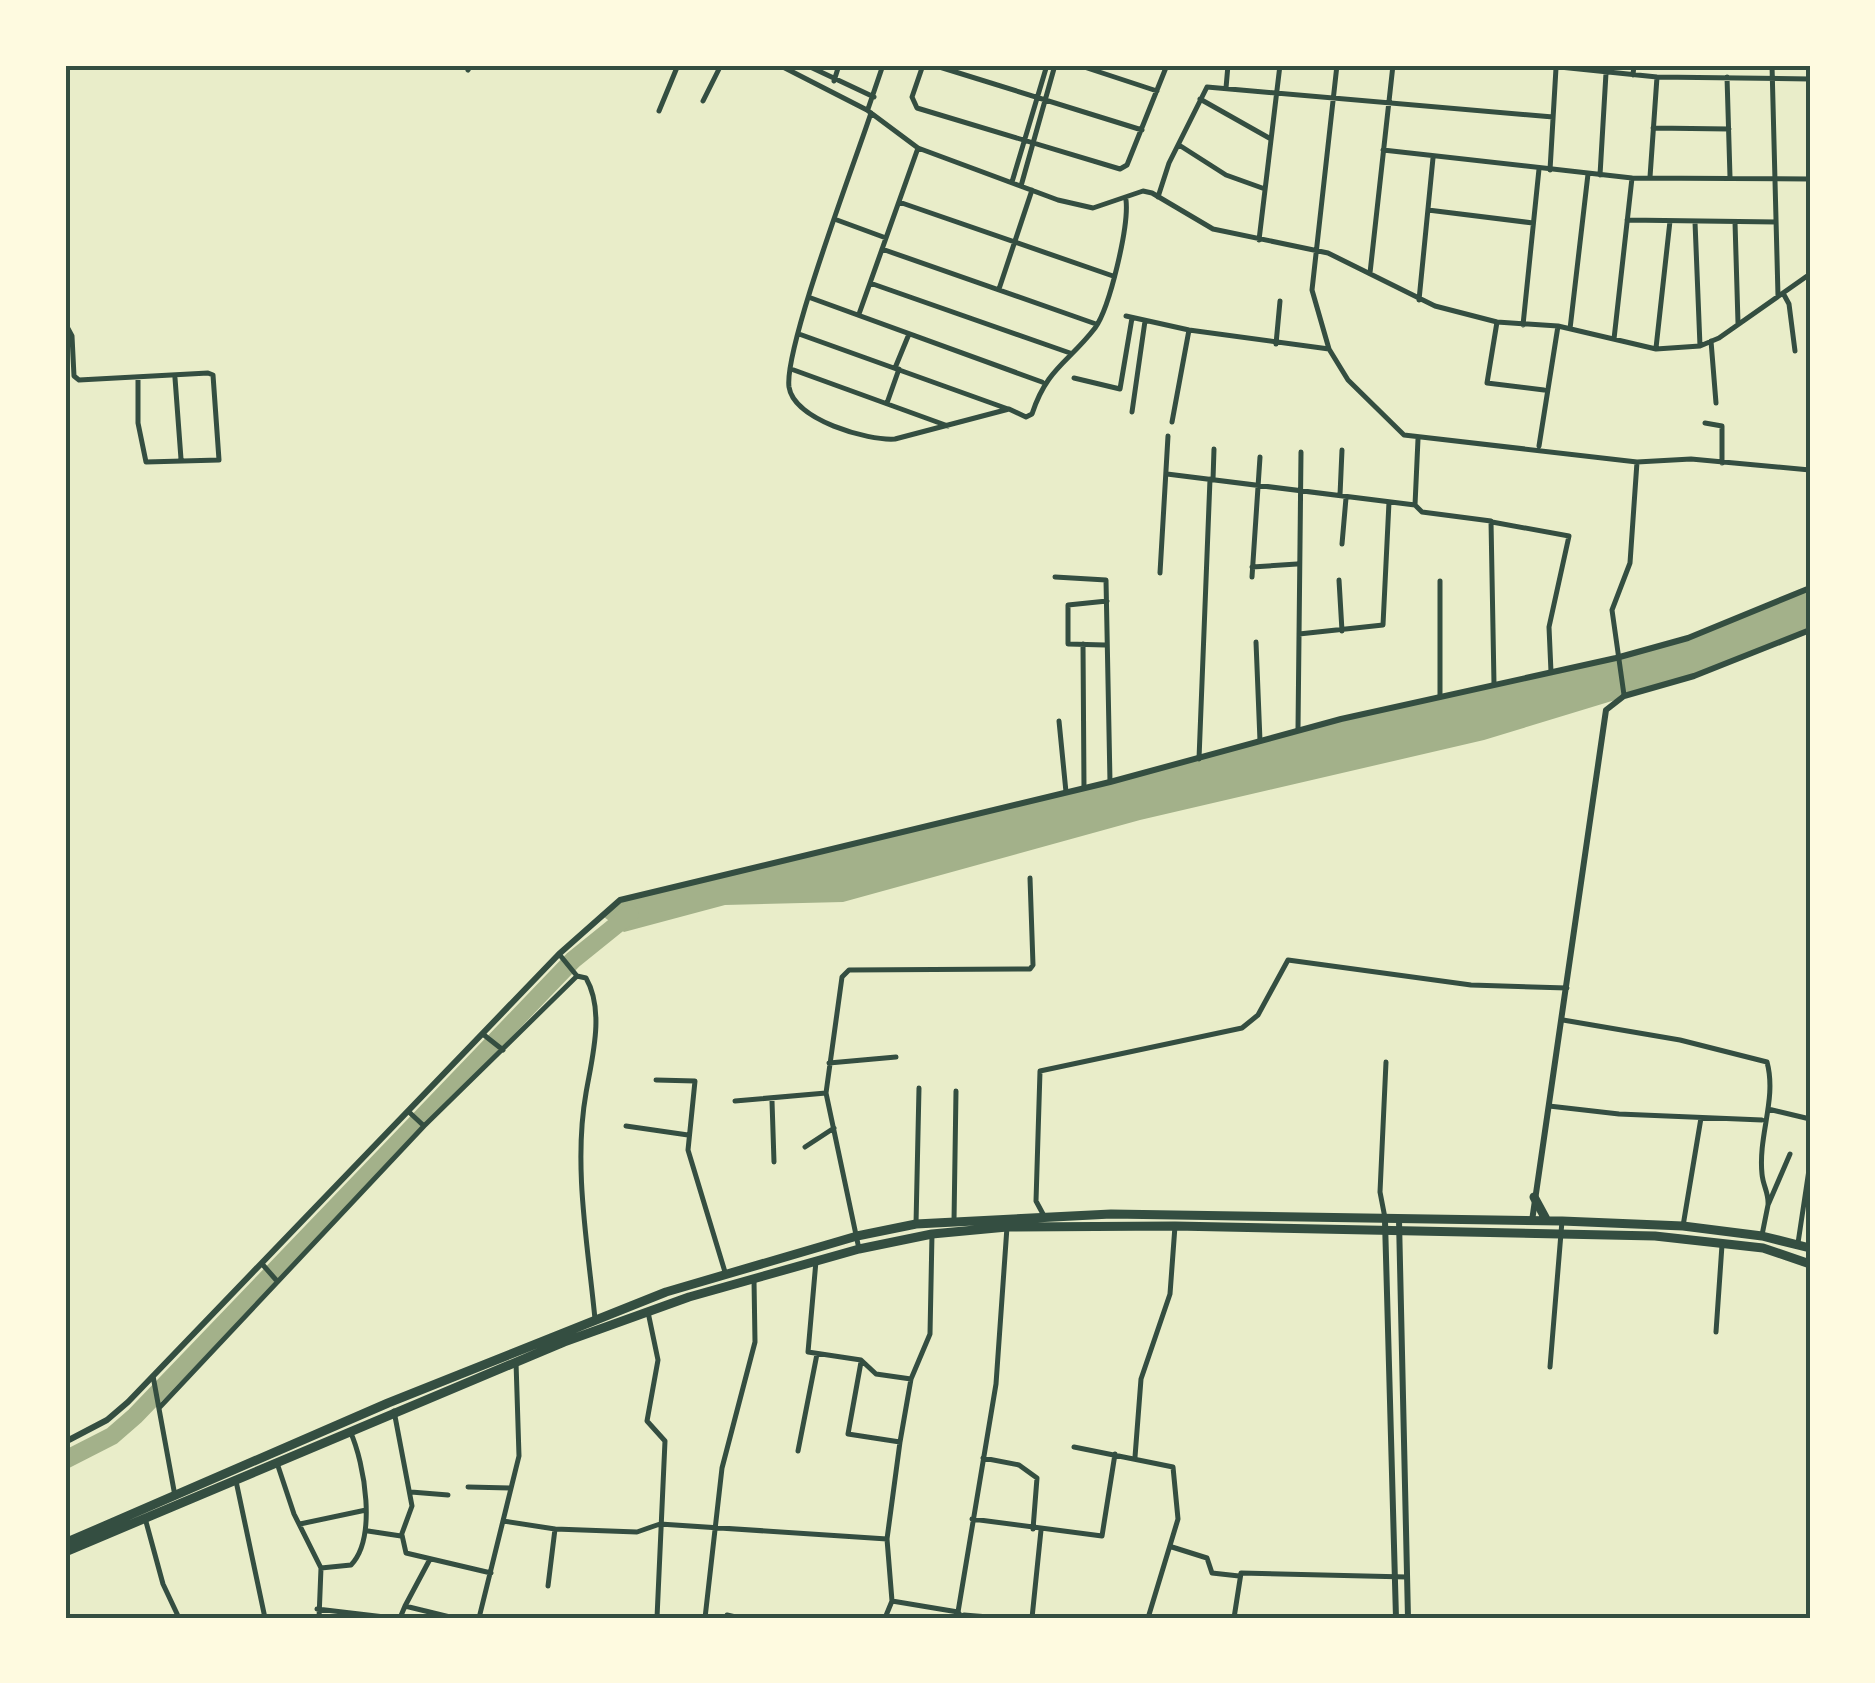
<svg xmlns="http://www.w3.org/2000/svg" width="1875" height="1683" font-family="'Asap Condensed',sans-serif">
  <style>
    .water { fill: #a3b18a }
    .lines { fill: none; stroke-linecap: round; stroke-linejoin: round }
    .river { stroke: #a3b18a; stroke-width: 18 }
    .minor { stroke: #344e41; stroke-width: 5 }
    .tertiary { stroke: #344e41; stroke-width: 6 }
    .trunk { stroke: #344e41; stroke-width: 9 }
    .neatline { fill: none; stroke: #344e41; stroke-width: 4 }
  </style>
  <rect width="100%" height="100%" fill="#e9edc9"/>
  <!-- water -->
  <path class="water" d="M 1810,588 L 1810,630 L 1694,676 L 1484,740 L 1140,820 L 843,902 L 725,905 L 624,932 L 600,914 L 615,902 L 1110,782 L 1298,730 L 1685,640 Z"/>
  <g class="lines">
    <!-- river -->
    <path class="river" d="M 65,1460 L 112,1436 L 135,1416 L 573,960 L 630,914"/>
    <!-- minor -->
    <path class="minor" d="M 779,65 L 867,110 L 918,148 L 1058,200 L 1093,208 L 1143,191 L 1152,193 L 1213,229 L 1328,253 L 1435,306 L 1497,322 L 1558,326 L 1656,349 L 1700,346 L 1719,338 L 1810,274
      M 806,65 L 874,97
      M 923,65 L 912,97 L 917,108 L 1120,169 L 1127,165 L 1167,65
      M 933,65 L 1142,130
      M 1078,65 L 1157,91
      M 1337,65 L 1312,290 L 1329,349 L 1348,380 L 1404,435 L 1637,462 L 1630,563 L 1612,610 L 1624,695
      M 1540,65 L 1657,77 L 1810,79
      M 1772,65 L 1778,296
      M 468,70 L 471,65
      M 1633,75 L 1634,65
      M 1727,77 L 1730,177
      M 834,81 L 839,65
      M 1226,88 L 1228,65
      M 1200,99 L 1271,139
      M 703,101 L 721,65
      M 868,109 L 883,65
      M 659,111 L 678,65
      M 871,113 C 855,162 784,348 789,387 C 794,420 868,441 895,439 L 1009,409 L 1026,417 L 1032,414 C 1047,368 1068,363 1095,328 C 1110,307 1129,226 1126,200
      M 1653,128 L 1729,129
      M 1179,145 L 1226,175 L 1265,189
      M 1383,150 L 1632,178 L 1810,179
      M 1550,170 L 1556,68
      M 1600,175 L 1606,73
      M 1650,177 L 1657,77
      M 1012,182 L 1047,65
      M 1021,186 L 1055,65
      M 1158,197 L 1169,163 L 1207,87 L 1553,117
      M 899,202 L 1113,276
      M 1428,210 L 1533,223
      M 837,220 L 886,238
      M 1627,220 L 1776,222
      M 1695,222 L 1700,346
      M 1735,222 L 1738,323
      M 1259,240 L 1280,65
      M 882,249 L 1096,324
      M 1370,273 L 1393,65
      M 870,283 L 1070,353
      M 999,289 L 1032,190
      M 1783,293 L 1789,304 L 1795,351
      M 811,298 L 1042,382
      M 1419,300 L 1433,158
      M 859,314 L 918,148
      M 1126,316 L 1189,330 L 1329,349
      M 1497,322 L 1487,383 L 1544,390
      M 65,323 L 72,336 L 74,376 L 79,380 L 208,373 L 213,375 L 219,460 L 146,462 L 138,423 L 138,377
      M 1523,325 L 1539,169
      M 1570,329 L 1588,174
      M 799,334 L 1008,409
      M 1614,339 L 1632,178
      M 1711,341 L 1716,403
      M 1276,344 L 1280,301
      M 1656,348 L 1670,221
      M 895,368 L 909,334
      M 791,369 L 948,426
      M 175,378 L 181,459
      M 1074,378 L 1120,389 L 1132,318
      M 887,403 L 899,369
      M 1132,412 L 1145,321
      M 1172,422 L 1189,330
      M 1705,423 L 1722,426 L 1722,463
      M 1539,446 L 1558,326
      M 1637,462 L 1691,459 L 1810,470
      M 1167,474 L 1415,505 L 1418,439
      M 1213,480 L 1214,449
      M 1340,495 L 1342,450
      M 1415,505 L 1422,512 L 1491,521 L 1494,684
      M 1492,522 L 1569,536 L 1549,627 L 1551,672
      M 1342,544 L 1346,498
      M 1252,567 L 1297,564
      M 1160,573 L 1168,436
      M 1055,577 L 1106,580 L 1110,782
      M 1252,577 L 1260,457
      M 1339,580 L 1342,631
      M 1440,581 L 1440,697
      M 1299,634 L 1383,625 L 1389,502
      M 1256,642 L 1260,741
      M 1083,644 L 1084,788
      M 1105,645 L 1068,644 L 1068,605 L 1107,601
      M 1059,721 L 1066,792
      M 1298,730 L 1301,452
      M 1199,759 L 1210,479
      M 559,954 L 577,976 L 586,978 C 605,1011 592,1058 586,1093 C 573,1166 588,1246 595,1319
      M 1563,1020 L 1680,1040 L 1767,1062 C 1777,1099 1758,1135 1762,1174 C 1763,1186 1769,1193 1768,1205
      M 484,1035 L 503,1050
      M 829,1063 L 896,1057
      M 656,1080 L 695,1081 L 688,1150 L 725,1272
      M 735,1101 L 826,1093
      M 772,1101 L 774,1162
      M 1549,1106 L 1619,1114 L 1762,1120
      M 1768,1109 L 1810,1119
      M 409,1112 L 424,1126
      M 626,1126 L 688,1135
      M 805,1147 L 834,1128
      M 1043,1214 L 1036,1201 L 1040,1071 L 1242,1028 L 1258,1015 L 1288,960 L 1471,985 L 1567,988
      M 1385,1218 L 1380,1192 L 1386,1062
      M 954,1221 L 956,1091
      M 916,1224 L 919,1088
      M 1683,1226 L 1701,1118
      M 1762,1235 L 1768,1205 L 1790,1154
      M 1798,1243 L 1810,1163
      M 859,1249 L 826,1093 L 842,977 L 849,970 L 1030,969 L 1033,965 L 1030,878
      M 816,1261 L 808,1352 L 861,1360 L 876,1374 L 911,1379
      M 263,1265 L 277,1281
      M 648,1312 L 658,1360 L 647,1421 L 665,1441 L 657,1618
      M 1716,1332 L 1722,1245
      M 861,1362 L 848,1434 L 900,1442
      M 1550,1367 L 1562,1221
      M 153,1376 L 175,1496
      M 159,1408 L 424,1126 L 577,976
      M 1074,1447 L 1173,1467 L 1178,1519 L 1148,1618
      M 798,1451 L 817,1354
      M 1135,1457 L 1141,1379 L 1170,1294 L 1175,1226
      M 983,1458 L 1019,1465 L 1037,1478 L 1033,1529
      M 277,1463 L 294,1514 L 321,1568 L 319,1618
      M 236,1481 L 265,1618
      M 468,1487 L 511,1488
      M 411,1492 L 448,1495
      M 145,1518 L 163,1584 L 179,1618
      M 972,1519 L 1102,1536 L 1115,1454
      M 503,1521 L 555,1529 L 548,1586
      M 300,1524 L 366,1510
      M 555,1529 L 637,1532 L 660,1524 L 887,1539
      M 368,1531 L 401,1536 L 412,1506 L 394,1411
      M 402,1535 L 406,1553 L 491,1573
      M 1172,1547 L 1207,1558 L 1212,1573 L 1239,1576
      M 321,1568 L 351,1565 C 377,1538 365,1464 350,1431
      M 892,1601 L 958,1612
      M 405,1606 L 429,1561
      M 317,1609 L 393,1618
      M 727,1615 L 740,1618
      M 964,1615 L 1001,1618
      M 400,1618 L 405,1606 L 454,1618
      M 479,1618 L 519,1456 L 516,1362
      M 705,1618 L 722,1468 L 755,1342 L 754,1280
      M 885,1618 L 892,1601 L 887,1539 L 900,1442 L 911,1379 L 930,1334 L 932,1234
      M 962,1618 L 958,1612 L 996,1384 L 1007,1227
      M 1032,1618 L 1041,1530
      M 1234,1618 L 1241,1573 L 1407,1577"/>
    <!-- tertiary -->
    <path class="tertiary" d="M 1399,1220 L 1408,1618
      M 1385,1221 L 1396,1618
      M 1532,1221 L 1606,710 L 1624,696 L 1694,676 L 1810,630
      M 65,1442 L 107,1420 L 128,1402 L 559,954 L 620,900 L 1110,782 L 1341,719 L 1616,658 L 1688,638 L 1810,588"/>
    <!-- trunk -->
    <path class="trunk" d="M 1534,1197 L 1547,1221
      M 65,1543 L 388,1403 L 666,1292 L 857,1236 L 916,1224 L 1111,1214 L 1562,1221 L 1683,1226 L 1762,1236 L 1810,1248
      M 65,1552 L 564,1342 L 689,1297 L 859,1249 L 932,1234 L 1007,1227 L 1175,1226 L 1655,1236 L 1763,1248 L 1810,1264"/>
  </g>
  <!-- border -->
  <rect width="1875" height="1683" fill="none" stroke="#fefae0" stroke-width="135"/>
  <rect x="68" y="68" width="1740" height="1548" class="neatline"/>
</svg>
